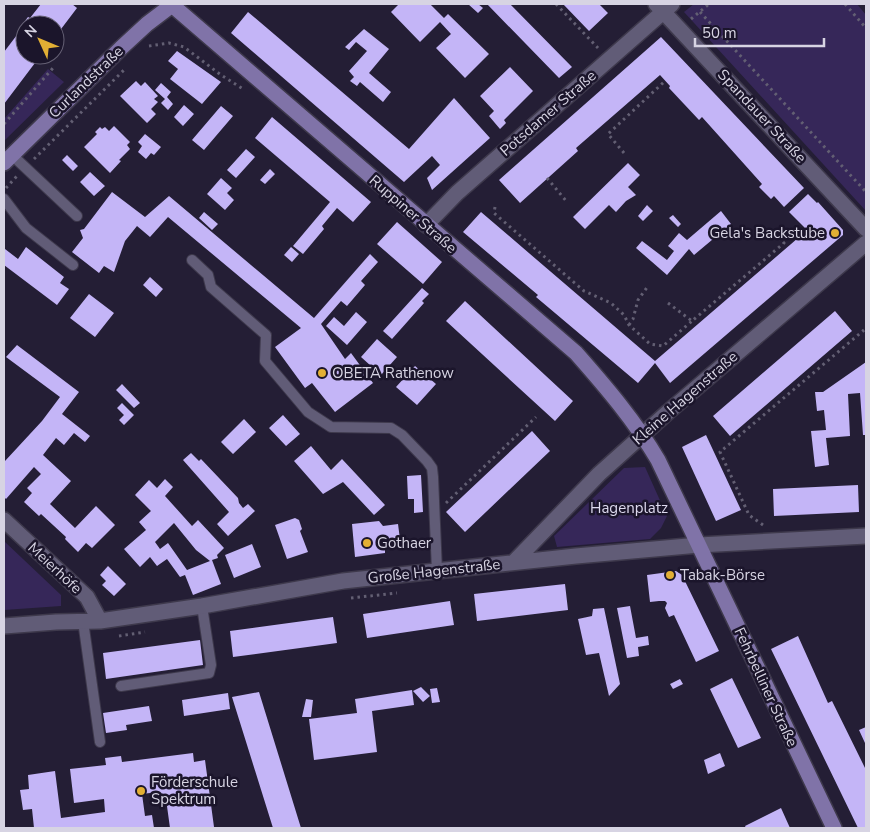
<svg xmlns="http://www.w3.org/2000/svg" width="870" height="832" font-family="'Nunito Sans',sans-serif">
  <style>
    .green { fill: #362759 }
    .building { fill: #c4b5f7; fill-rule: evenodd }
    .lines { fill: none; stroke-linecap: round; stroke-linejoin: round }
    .service-casing { stroke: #3e394c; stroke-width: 12 }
    .minor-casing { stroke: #3e394c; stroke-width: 18 }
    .primary-casing { stroke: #3e394c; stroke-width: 18 }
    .path { stroke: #635f73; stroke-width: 3; stroke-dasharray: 2.5 4; stroke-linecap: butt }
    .service { stroke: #615c77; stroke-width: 10 }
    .minor { stroke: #615c77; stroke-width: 15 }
    .primary { stroke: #8073a8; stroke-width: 15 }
    .poi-dot { fill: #e2af34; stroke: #1b152b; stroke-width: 2 }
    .labels { text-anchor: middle; stroke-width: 5; stroke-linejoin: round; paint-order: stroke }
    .street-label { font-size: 15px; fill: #d7d4e3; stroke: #1b152b }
    .poi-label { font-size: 15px; fill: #d7d4e3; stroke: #1b152b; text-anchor: start }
    .park-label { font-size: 15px; fill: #ddd9ee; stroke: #1b152b }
  </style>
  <rect width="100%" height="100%" fill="#241e35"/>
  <!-- green -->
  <path class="green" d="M 694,4 L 857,4 L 866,15 L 866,211 L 684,12 Z
    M 48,69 L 64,82 L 4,141 L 4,119 Z
    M 645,467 L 667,516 L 661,528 L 650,539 L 557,547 L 554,536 L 624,468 Z
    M 4,541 L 61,595 L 61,606 L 4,610 Z"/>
  <!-- building -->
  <path class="building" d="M 41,4 L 72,4 L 77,8 L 55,37 L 55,25 L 25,25 L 25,55 L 41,55 L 4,104 L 4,52 L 23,27 L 21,26 L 28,17 L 30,18 Z
    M 399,4 L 430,4 L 444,18 L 448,14 L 489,54 L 465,78 L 436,48 L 451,34 L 440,22 L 420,42 L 391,12 Z
    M 468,4 L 478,4 L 483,8 L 478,13 Z
    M 487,4 L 510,4 L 572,67 L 559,78 Z
    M 563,4 L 599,4 L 608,13 L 589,31 Z
    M 248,12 L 409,149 L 454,98 L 490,138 L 432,190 L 427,178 L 440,165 L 432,156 L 404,182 L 231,33 Z
    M 364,29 L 389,49 L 369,73 L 391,92 L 383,102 L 360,82 L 357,86 L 350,81 L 354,77 L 349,71 L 367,51 L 356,42 L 349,50 L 345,47 Z
    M 661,37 L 804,188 L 784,207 L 774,196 L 771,199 L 759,187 L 762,184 L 702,117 L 699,120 L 669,88 L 670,86 L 660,75 L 576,148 L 578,151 L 520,203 L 499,180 Z
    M 177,51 L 221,82 L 202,104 L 170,79 L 178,69 L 168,61 Z
    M 510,67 L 533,91 L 504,120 L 506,123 L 500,129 L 489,116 L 494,111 L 480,96 Z
    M 136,81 L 141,86 L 145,82 L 158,96 L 154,99 L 158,102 L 151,109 L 156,114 L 147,123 L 120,96 Z
    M 161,83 L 171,92 L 167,97 L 173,104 L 168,110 L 161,103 L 165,99 L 155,90 Z
    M 184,105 L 194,114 L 183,126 L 174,117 Z
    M 221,106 L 233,116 L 204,150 L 192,140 Z
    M 272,117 L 371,202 L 353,222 L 337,208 L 322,226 L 324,229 L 303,254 L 293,246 L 330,202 L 255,138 Z
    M 114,126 L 130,142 L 127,145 L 130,149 L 119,160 L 121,161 L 110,173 L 84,147 L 97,134 L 95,132 L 100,127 L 102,129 L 105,127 L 109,131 Z
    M 145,134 L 161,147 L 154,155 L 151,153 L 146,159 L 138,152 L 142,146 L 138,142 Z
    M 246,149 L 255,157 L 236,178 L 227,170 Z
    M 67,155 L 78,166 L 73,171 L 62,160 Z
    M 628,163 L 640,175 L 628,187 L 636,195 L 626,201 L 616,212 L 609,205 L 585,229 L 573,217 Z
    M 270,169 L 275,174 L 265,184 L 260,180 Z
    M 90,172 L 105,186 L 94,196 L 80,182 Z
    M 221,178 L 232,188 L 227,193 L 234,200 L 225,210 L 207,194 Z
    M 112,192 L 145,217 L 169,196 L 314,318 L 370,254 L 378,262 L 361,281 L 365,285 L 347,306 L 341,301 L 321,324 L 345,359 L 351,353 L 373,383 L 335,412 L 312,383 L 305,388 L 275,347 L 301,328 L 168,217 L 150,237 L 137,226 L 125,241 L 114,272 L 104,266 L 99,273 L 72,252 L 83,238 L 80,230 L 84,229 Z
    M 808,194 L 817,203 L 818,202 L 843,230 L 843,235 L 670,383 L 655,363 L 638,383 L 536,297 L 538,295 L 463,232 L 481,212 L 655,361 L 805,232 L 805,228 L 789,212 Z
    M 647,205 L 653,211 L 643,221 L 638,216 Z
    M 721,211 L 731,224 L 694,255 L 689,249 L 667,275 L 636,248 L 642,241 L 667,260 L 674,251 L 668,246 L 679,233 L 687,240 Z
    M 204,212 L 218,224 L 212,230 L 199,218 Z
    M 673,215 L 681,224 L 678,227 L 669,218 Z
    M 397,222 L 442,262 L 423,284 L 377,244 Z
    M 26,247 L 64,277 L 60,283 L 69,289 L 57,305 L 4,265 L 5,249 L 18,259 Z
    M 291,247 L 299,254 L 292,262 L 284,255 Z
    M 150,277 L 163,289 L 156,297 L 143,285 Z
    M 422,288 L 429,294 L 422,301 L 424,303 L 392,339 L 383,331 Z
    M 89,294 L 114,313 L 95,337 L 70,318 Z
    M 465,301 L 573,401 L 555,421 L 446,321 Z
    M 835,311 L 852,331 L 730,436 L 713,416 Z
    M 356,312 L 367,322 L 347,345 L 326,326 L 334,317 L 344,326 Z
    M 377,339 L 397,357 L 381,375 L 361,357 Z
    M 17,345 L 79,392 L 62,414 L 90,436 L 85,442 L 74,433 L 64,445 L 56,438 L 43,455 L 71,481 L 50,504 L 75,528 L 96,506 L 115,525 L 92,548 L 86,543 L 78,552 L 65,539 L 66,537 L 41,514 L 39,516 L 24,502 L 32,493 L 27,488 L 41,474 L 34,467 L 6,499 L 4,497 L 4,460 L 5,461 L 42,421 L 60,397 L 6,357 Z
    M 866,362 L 866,435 L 863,435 L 860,393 L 848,394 L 850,436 L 826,438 L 829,465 L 815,467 L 811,431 L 826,430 L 824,410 L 817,411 L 815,392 L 823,392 Z
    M 415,366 L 436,384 L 417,405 L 396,387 Z
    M 122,384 L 140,403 L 134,408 L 116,390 Z
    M 122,403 L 134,415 L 124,425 L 119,420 L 124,415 L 117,408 Z
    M 283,415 L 300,434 L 286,446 L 269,428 Z
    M 244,419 L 256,432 L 233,454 L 221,442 Z
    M 532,431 L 550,451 L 465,532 L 446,512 Z
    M 706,435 L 741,510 L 716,521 L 682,447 Z
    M 311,446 L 331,470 L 342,459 L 385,505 L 374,515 L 343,482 L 323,494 L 294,461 Z
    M 191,453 L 199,461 L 201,459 L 238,498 L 239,503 L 243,508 L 248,504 L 255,511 L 228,536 L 217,524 L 229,512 L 183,460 Z
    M 421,475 L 423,512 L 414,513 L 414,499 L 408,499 L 407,476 Z
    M 165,479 L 173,487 L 165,496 L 192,526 L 198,520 L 224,548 L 217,555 L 218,558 L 212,560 L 221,584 L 193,595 L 185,575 L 180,577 L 167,559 L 157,566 L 150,557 L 140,567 L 124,549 L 146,530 L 139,522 L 151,511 L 135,495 L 149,480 L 157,488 ZM 174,523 L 196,550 L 210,561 L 187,570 L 168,543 L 160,549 L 155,542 Z
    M 858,485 L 859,512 L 774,516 L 773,489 Z
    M 295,518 L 299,520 L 302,529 L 300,531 L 308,552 L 287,559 L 275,525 Z
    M 379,521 L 383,526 L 398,524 L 401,547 L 385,548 L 385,553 L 355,557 L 352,524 Z
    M 252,544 L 261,567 L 234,578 L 225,555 Z
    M 108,566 L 126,584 L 114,596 L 102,585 L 106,581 L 100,575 Z
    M 676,571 L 682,575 L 719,651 L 696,662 L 674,615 L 669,617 L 665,608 L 667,603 L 665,601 L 659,601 L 650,602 L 647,575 Z
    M 565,584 L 568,610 L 477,621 L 474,594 Z
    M 450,601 L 454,625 L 367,638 L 363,614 Z
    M 630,606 L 636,638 L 648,636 L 649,645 L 638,647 L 639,656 L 627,658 L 617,608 Z
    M 604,608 L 620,684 L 609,696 L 599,653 L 586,655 L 578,619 L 592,616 L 593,609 Z
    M 333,617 L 337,643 L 233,657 L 230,631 Z
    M 798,636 L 828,703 L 832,701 L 866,770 L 866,828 L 858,828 L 771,649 Z
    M 200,640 L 203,665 L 106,679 L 103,653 Z
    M 732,678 L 761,738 L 738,748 L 710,689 Z
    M 680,679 L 683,684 L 673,689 L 670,684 Z
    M 421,687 L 430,696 L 423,702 L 413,691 Z
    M 437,688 L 440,702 L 432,703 L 430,689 Z
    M 412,690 L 414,705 L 372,711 L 377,752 L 314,760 L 309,719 L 357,713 L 355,699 Z
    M 259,692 L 301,828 L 273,828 L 232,697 Z
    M 228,693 L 230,709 L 184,716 L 182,700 Z
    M 306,699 L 313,700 L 311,717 L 302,717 Z
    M 149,706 L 152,721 L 126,725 L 127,730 L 106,733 L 103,713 Z
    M 866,727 L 866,742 L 865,743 L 859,730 Z
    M 193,753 L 194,762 L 205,760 L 214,827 L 170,828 L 166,799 L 159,800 L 158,792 L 142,794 L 145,816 L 152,815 L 154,828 L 34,828 L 32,809 L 23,810 L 20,790 L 29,789 L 28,775 L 55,771 L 61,818 L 105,812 L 104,799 L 74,803 L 70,769 L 106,765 L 105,758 L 121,756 L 122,762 Z
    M 720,753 L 725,766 L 708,774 L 704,760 Z
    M 781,808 L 790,828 L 746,828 L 745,826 Z"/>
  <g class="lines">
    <defs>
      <path id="service" d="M 12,155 L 77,216
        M 4,199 L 26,228 L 73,265
        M 192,260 L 208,275 L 211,287 L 266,335 L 265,361 L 308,412 L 331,427 L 391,428 L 402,435 L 427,461 L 432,468 L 433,477 L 437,571
        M 83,621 L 100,742
        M 121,686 L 209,673 L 211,665 L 202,606"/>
      <path id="minor" d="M 656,4 L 866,229
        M 426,225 L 457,193 L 672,4
        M 4,520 L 87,597 L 100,621
        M 514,562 L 599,474 L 668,412 L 866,243
        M 4,626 L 56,622 L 100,621 L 202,606 L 343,581 L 576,556 L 699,545 L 866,536"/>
      <path id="primary" d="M 4,163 L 121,48 L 147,24 L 172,5 L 576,353 C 606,387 635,421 658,460 L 834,828"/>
    </defs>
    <!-- service casing -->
    <use href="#service" class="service-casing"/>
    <!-- minor casing -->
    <use href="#minor" class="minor-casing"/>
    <!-- primary casing -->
    <use href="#primary" class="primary-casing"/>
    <!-- path -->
    <path class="path" d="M 556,4 L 598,48
      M 845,4 L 866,28
      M 700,12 L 866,192
      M 691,19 L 709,4
      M 149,46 L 169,43 L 184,47 L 221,75 L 243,89
      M 4,124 L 53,68
      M 624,153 L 608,134 L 665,81
      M 34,159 L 124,70
      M 547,178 L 567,202
      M 6,188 L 17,176
      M 495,207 L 494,213 L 584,291 L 611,303 L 624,315 L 629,325 L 650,344 L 663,346 L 692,321
      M 668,303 L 692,321 L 784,243 L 773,232 L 750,231
      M 629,325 L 633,319 L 638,300 L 648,286
      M 446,503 L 536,417
      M 763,525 L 749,515 L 720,452 L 864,330
      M 351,598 L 397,593
      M 119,636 L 145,632"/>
    <!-- service -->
    <use href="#service" class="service"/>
    <!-- minor -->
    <use href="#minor" class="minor"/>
    <!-- primary -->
    <use href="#primary" class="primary"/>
  </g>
  <!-- markers -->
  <g class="poi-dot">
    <circle cx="835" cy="233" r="5"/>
    <circle cx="322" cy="373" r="5"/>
    <circle cx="367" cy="543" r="5"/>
    <circle cx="670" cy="575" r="5"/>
    <circle cx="141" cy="791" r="5"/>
  </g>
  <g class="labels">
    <!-- street labels -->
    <g class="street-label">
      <text transform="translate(86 82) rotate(-44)" y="5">Curlandstraße</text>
      <text transform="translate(548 113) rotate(-41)" y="5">Potsdamer Straße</text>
      <text transform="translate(762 116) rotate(47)" y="5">Spandauer Straße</text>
      <text transform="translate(413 214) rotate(41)" y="5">Ruppiner Straße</text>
      <text transform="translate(685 398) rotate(-41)" y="5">Kleine Hagenstraße</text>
      <text transform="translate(55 568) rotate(43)" y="5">Meierhöfe</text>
      <text transform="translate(434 571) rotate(-6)" y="5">Große Hagenstraße</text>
      <text transform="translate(766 687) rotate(65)" y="5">Fehrbelliner Straße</text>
    </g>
    <!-- poi labels -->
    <g class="poi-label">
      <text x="825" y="238" text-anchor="end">Gela's Backstube</text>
      <text x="332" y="378">OBETA Rathenow</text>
      <text x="377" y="548">Gothaer</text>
      <text x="680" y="580">Tabak-Börse</text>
      <text x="151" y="787">Förderschule<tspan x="151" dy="17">Spektrum</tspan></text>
    </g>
    <!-- park labels -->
    <g class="park-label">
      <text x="629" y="513">Hagenplatz</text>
    </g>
  </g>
  <!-- border -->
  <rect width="870" height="832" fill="none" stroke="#d7d4e3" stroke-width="10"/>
  <!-- north arrow -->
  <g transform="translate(40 40) rotate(314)"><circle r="24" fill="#1b152b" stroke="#666175"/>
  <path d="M0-4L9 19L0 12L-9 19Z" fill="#e2af34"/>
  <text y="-8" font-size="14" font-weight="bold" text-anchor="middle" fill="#d7d4e3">N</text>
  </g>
  <!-- scale -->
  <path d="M695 38v8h129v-8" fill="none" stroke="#d7d4e3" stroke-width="2.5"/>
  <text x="702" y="38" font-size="15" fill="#d7d4e3" stroke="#1b152b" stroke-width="4" paint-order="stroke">50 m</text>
</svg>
